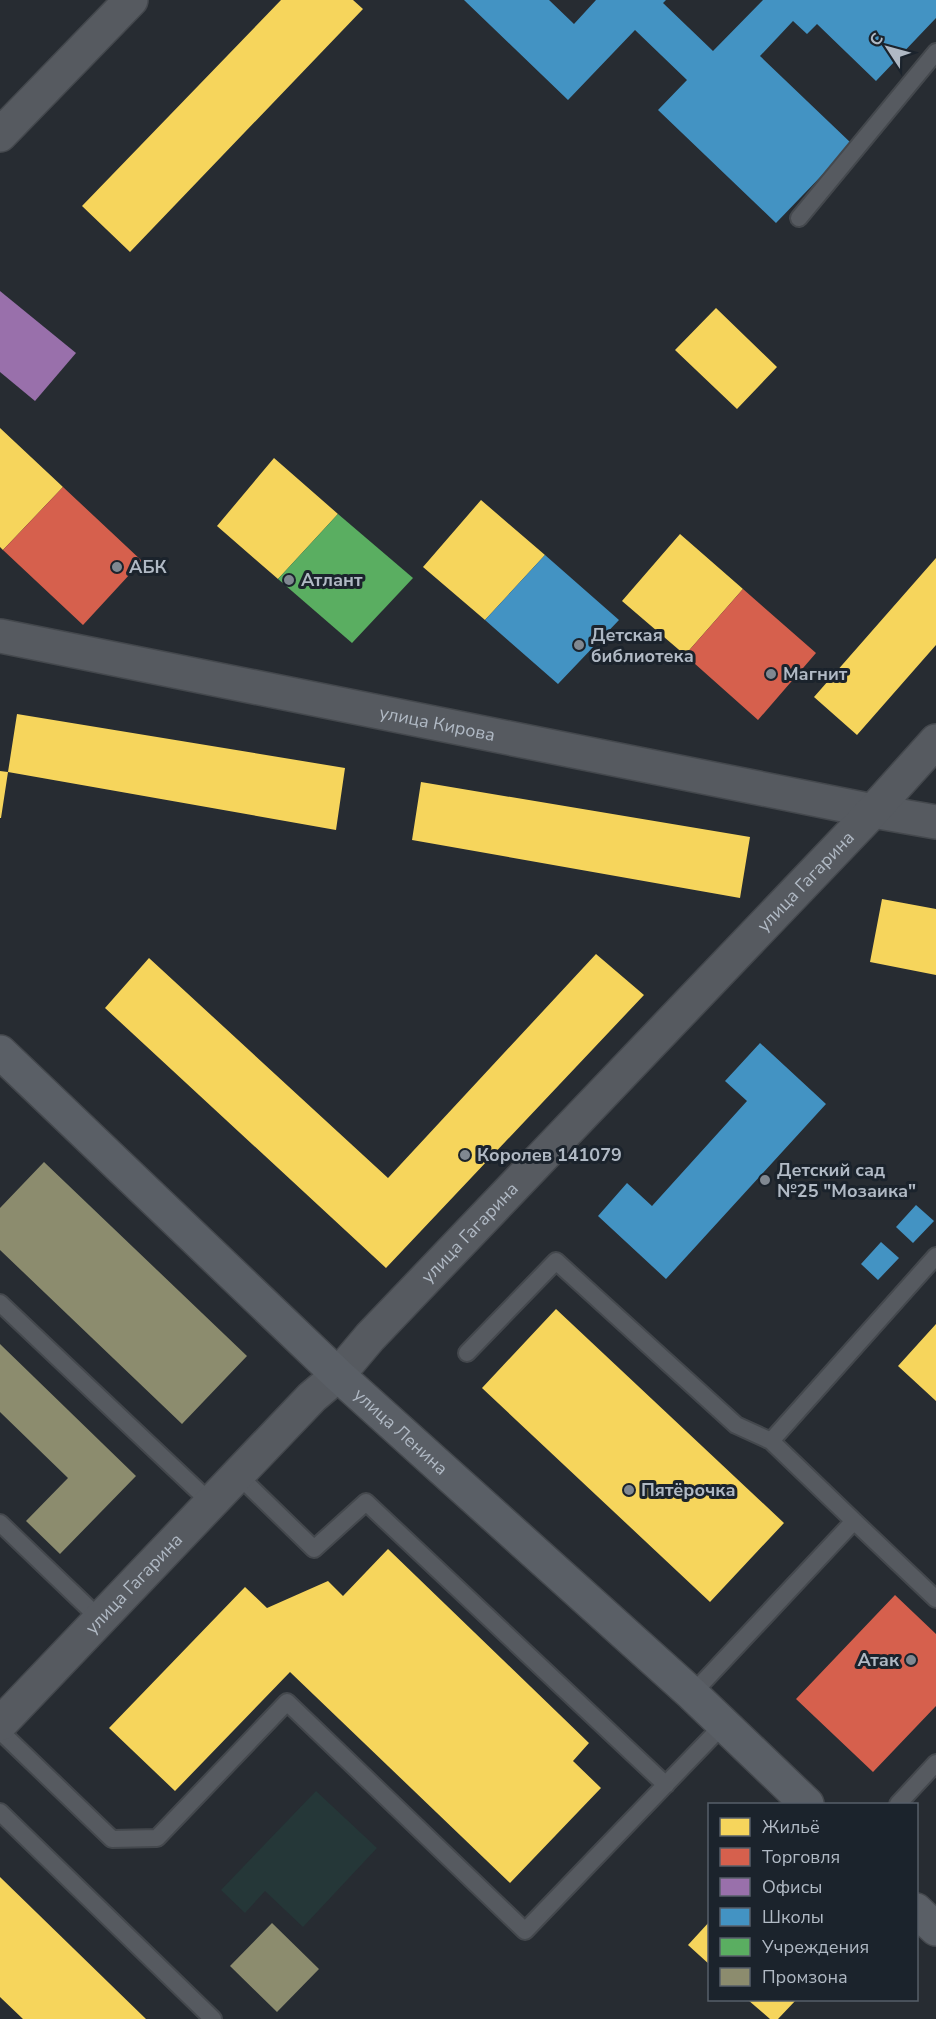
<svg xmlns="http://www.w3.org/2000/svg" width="936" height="2019" font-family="'Nunito Sans',sans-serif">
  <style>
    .green { fill: #253738 }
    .homes { fill: #f6d55c }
    .shops { fill: #d6604d }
    .offices { fill: #9970ab }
    .schools { fill: #4393c3 }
    .public { fill: #5aae61 }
    .industry { fill: #8c8c6e }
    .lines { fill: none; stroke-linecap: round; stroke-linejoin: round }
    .service-casing { stroke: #44484d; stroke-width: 20 }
    .minor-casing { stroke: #44484d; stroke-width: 36 }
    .tertiary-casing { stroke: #44484d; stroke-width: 36 }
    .secondary-casing { stroke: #44484d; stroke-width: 36 }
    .service { stroke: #565a60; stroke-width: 16 }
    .minor { stroke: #565a60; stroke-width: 33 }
    .tertiary { stroke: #565a60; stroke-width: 33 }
    .secondary { stroke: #5a5f66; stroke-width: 33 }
    .poi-dot { fill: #808891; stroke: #1b232c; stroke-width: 2 }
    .labels { text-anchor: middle; stroke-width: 6; stroke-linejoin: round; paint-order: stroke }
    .poi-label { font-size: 18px; font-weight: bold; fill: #b0b9c4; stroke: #1b232c; text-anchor: start }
    .street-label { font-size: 18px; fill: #b0b9c4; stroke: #1b232c }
  </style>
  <rect width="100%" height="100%" fill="#272c32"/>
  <!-- green -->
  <path class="green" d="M 316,1791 L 377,1848 L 303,1927 L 265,1891 L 245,1913 L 221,1890 Z"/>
  <!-- homes -->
  <path class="homes" d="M 281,0 L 353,0 L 363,9 L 130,252 L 82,206 Z
    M 716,308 L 777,367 L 737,409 L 675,350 Z
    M 0,428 L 63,487 L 3,550 L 0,547 Z
    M 274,458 L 338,514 L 278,579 L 217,526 Z
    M 481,500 L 545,555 L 485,620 L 423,567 Z
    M 680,534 L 743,589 L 685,655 L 622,601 Z
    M 936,558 L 936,645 L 857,735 L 814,697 Z
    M 17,714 L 345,768 L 336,830 L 8,772 Z
    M 0,771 L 8,772 L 1,818 L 0,818 Z
    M 421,782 L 750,837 L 740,898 L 412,840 Z
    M 882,899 L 936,909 L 936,975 L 870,962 Z
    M 596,954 L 644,995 L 386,1268 L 105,1008 L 149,958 L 388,1178 Z
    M 556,1309 L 784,1523 L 710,1602 L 482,1388 Z
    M 936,1324 L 936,1401 L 898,1366 Z
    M 388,1549 L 589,1743 L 573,1761 L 601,1788 L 510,1883 L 290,1672 L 175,1791 L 109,1728 L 245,1587 L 267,1608 L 328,1581 L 343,1596 Z
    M 0,1877 L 146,2019 L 23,2019 L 0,1997 Z
    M 710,1921 L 710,1965 L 688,1945 Z
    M 748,2000 L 796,2000 L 778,2019 L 770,2019 Z"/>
  <!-- shops -->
  <path class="shops" d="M 63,487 L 142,561 L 83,625 L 3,550 Z
    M 743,589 L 816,653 L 758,720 L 685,655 Z
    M 895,1595 L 936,1634 L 936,1706 L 873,1772 L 796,1699 Z"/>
  <!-- offices -->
  <path class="offices" d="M 0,291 L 76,353 L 35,401 L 0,372 Z"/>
  <!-- schools -->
  <path class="schools" d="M 464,0 L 549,0 L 574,24 L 596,0 L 666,0 L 663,3 L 713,51 L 763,0 L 936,0 L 936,18 L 876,81 L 817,24 L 807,34 L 793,21 L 760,56 L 852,144 L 776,223 L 658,110 L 687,80 L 635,30 L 568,100 Z
    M 545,555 L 619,620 L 558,684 L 485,620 Z
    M 760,1043 L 826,1104 L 666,1279 L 598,1216 L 627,1183 L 652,1206 L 747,1101 L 725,1081 Z
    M 916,1205 L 934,1221 L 913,1243 L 896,1227 Z
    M 881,1242 L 899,1258 L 878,1280 L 861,1264 Z"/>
  <!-- public -->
  <path class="public" d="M 338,514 L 413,578 L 352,643 L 278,579 Z"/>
  <!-- industry -->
  <path class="industry" d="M 44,1162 L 247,1356 L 182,1424 L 0,1250 L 0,1208 Z
    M 0,1344 L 136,1476 L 60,1554 L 26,1521 L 68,1478 L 0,1412 Z
    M 272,1923 L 319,1969 L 277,2012 L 230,1966 Z"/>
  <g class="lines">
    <defs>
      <path id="service" d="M 799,218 L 936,52
        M 0,1303 L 211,1503
        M 467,1353 L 556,1261 L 736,1425 L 771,1441
        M 238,1475 L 314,1549 L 366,1502 L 666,1785
        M 854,1521 L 936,1599
        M 0,1523 L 100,1619
        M 692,1694 L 854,1521 L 771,1441 L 936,1256
        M 0,1731 L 112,1839 L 157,1838 L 287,1702 L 525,1931 L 723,1725
        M 898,1804 L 936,1763
        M 0,1812 L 213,2019"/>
      <g id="minor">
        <path d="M 0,135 L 131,0"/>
        <path id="s1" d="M 0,636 L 873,811 L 936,822"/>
        <path id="s2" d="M 0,1724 L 312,1397 L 338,1375"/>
      </g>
      <g id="tertiary">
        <path id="s3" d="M 338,1375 L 370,1337 L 873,811 L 936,741"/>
      </g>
      <g id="secondary">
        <path id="s4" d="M 0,1052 L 338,1375 L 692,1694 L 807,1804"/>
        <path d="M 916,1910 L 936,1929"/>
      </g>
    </defs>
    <!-- service casing -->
    <use href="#service" class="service-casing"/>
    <!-- minor casing -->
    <use href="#minor" class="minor-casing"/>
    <!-- tertiary casing -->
    <use href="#tertiary" class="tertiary-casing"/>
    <!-- secondary casing -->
    <use href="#secondary" class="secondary-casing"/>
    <!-- service -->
    <use href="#service" class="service"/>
    <!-- minor -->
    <use href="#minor" class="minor"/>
    <!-- tertiary -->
    <use href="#tertiary" class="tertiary"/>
    <!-- secondary -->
    <use href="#secondary" class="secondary"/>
  </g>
  <!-- markers -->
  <g class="poi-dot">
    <circle cx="117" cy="567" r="6"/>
    <circle cx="289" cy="580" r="6"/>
    <circle cx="579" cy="645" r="6"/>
    <circle cx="771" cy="674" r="6"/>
    <circle cx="465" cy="1155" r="6"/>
    <circle cx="765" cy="1180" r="6"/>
    <circle cx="629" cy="1490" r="6"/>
    <circle cx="911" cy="1660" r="6"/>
  </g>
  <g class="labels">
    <!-- poi labels -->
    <g class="poi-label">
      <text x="129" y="573">АБК</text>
      <text x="301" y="586">Атлант</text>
      <text x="591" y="641">Детская<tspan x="591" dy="21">библиотека</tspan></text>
      <text x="783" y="680">Магнит</text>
      <text x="477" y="1161">Королев 141079</text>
      <text x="777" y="1176">Детский сад<tspan x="777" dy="21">№25 "Мозаика"</tspan></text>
      <text x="641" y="1496">Пятёрочка</text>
      <text x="899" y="1666" text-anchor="end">Атак</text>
    </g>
    <!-- street labels -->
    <g class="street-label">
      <text dy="6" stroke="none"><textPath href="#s1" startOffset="446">улица Кирова</textPath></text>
      <text dy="6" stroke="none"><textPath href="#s3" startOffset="680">улица Гагарина</textPath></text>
      <text dy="6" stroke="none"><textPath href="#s3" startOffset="194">улица Гагарина</textPath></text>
      <text dy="6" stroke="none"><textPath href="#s4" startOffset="552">улица Ленина</textPath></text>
      <text dy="6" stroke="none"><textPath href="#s2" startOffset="194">улица Гагарина</textPath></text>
    </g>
  </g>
  <!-- legend -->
  <rect x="708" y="1803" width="210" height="198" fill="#1b232c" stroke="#575f69" stroke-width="1.5"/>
  <rect x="720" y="1818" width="30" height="18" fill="#f6d55c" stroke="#575f69" stroke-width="1.5"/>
  <text x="762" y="1833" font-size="18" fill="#b0b9c4">Жильё</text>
  <rect x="720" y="1848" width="30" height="18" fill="#d6604d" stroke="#575f69" stroke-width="1.5"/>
  <text x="762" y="1863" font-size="18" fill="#b0b9c4">Торговля</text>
  <rect x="720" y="1878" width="30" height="18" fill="#9970ab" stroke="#575f69" stroke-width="1.5"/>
  <text x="762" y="1893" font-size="18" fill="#b0b9c4">Офисы</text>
  <rect x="720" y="1908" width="30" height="18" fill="#4393c3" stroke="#575f69" stroke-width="1.5"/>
  <text x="762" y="1923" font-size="18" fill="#b0b9c4">Школы</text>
  <rect x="720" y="1938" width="30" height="18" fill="#5aae61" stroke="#575f69" stroke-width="1.5"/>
  <text x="762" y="1953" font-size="18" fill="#b0b9c4">Учреждения</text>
  <rect x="720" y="1968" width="30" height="18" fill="#8c8c6e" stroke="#575f69" stroke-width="1.5"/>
  <text x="762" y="1983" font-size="18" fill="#b0b9c4">Промзона</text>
  <!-- north arrow -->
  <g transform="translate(888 48) rotate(306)" stroke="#1b232c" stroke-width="4.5" paint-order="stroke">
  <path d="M0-4.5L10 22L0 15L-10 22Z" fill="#b0b9c4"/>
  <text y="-9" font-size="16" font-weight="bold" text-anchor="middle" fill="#b0b9c4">С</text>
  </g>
</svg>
